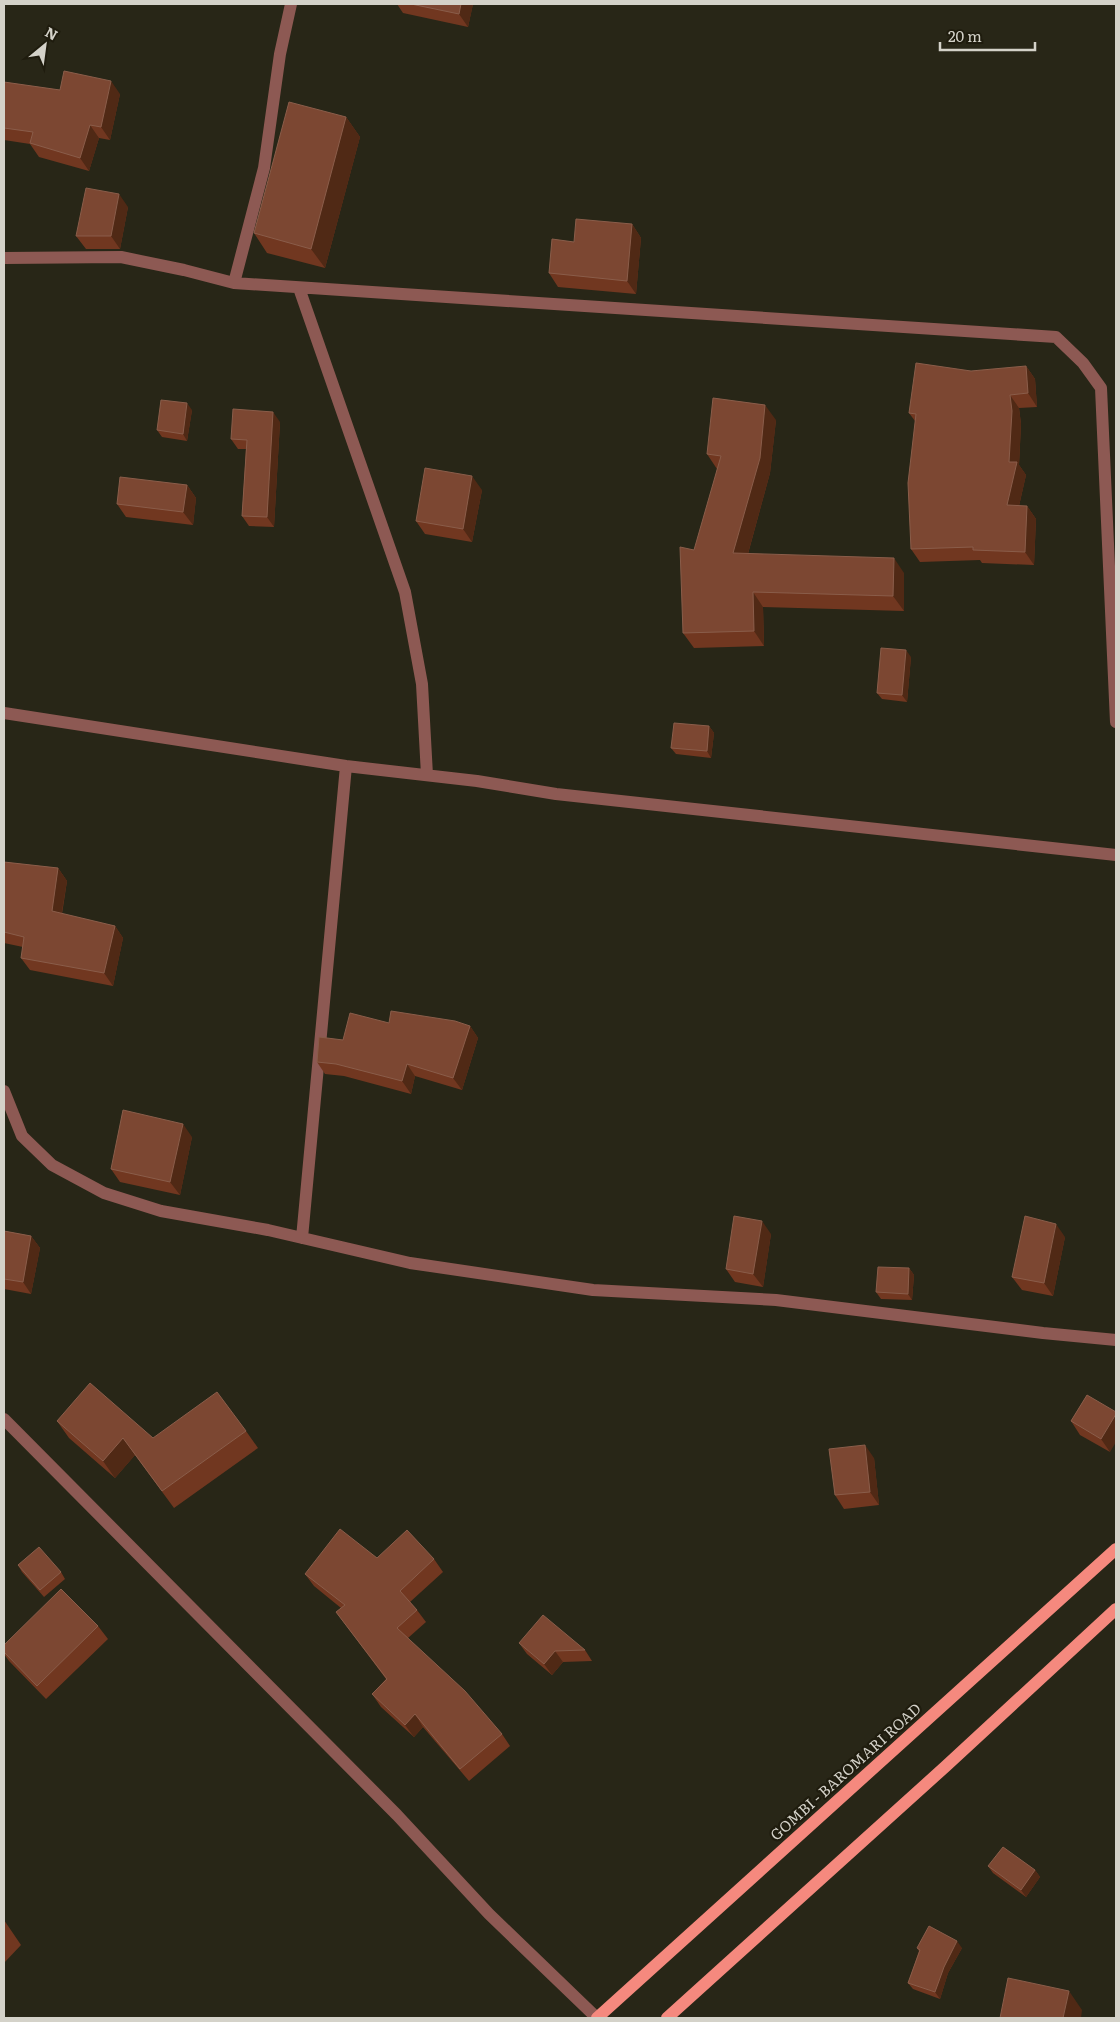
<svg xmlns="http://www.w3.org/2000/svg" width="1120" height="2022" font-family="Literata,serif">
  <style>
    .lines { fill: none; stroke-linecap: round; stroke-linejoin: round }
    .minor { stroke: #8d5953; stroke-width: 12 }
    .major { stroke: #f5897e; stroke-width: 12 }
    .wall { fill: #713720 }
    .shaded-wall { fill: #502915 }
    .building { fill: #7c4732; stroke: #8a5d4a }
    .labels { text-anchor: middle; stroke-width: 4.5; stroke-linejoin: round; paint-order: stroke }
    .street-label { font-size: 15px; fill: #d4d2c9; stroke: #1f1c0e }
  </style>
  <rect width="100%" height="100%" fill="#282617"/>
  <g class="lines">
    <!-- minor -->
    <path class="minor" d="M 4,258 L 121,257 L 184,270 L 234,283 L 1056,337 L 1083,363 L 1101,388 L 1116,722
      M 234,283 L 264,168 L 280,54 L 291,4
      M 299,288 L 405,592 L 422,684 L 427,775
      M 4,713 L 346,766 L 477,781 L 556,794 L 1116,855
      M 4,1091 L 22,1136 L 52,1165 L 104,1193 L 161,1211 L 268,1230 L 410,1263 L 593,1290 L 776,1300 L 1043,1333 L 1116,1340
      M 302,1238 L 346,766
      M 4,1419 L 397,1815 L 489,1914 L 597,2018"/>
    <!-- major -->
    <path class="major" d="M 597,2018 L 1116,1549
      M 667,2018 L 946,1766 L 1116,1609"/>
  </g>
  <!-- wall -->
  <path class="wall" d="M 397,4 L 473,4 L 468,27 L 403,13 Z
    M 4,82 L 60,90 L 120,94 L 110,140 L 99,138 L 89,171 L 39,157 L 30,144 L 4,140 Z
    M 346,117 L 360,137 L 325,268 L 267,253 L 254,233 Z
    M 128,207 L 120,249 L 86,249 L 76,236 Z
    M 632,224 L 641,238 L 636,294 L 558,287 L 549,273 L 574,242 Z
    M 1026,366 L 1035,379 L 1037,407 L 1019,408 L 1021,424 L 1019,465 L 1026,475 L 1019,506 L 1027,506 L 1036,519 L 1034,565 L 982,563 L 980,560 L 920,562 L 911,549 L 915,421 L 909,413 Z
    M 192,410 L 187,441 L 162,437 L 157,430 Z
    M 776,420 L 770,473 L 748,554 L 904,573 L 904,611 L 763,607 L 764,646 L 694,648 L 683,633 L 717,469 L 707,454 Z
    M 280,422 L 274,527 L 249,526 L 242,516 L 246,449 L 238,449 L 231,439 Z
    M 187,485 L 196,498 L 193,525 L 126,517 L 117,504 Z
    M 482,490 L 472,542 L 425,534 L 416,521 Z
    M 911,657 L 907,702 L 882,699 L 877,693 Z
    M 709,726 L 714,733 L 711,758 L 676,754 L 671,748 Z
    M 4,862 L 58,868 L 67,881 L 62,914 L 115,926 L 123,938 L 113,986 L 30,970 L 21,958 L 23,947 L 4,943 Z
    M 389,1023 L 470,1026 L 478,1038 L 462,1090 L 415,1076 L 411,1094 L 344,1076 L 325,1074 L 317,1062 L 343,1040 Z
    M 192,1137 L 180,1195 L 120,1182 L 111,1169 Z
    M 4,1231 L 31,1236 L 40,1248 L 31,1294 L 4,1289 Z
    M 771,1234 L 763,1287 L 735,1282 L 726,1269 Z
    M 1065,1237 L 1053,1296 L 1022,1290 L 1012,1277 Z
    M 909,1268 L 914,1275 L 912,1300 L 881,1299 L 876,1292 Z
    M 1087,1395 L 1110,1452 L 1080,1435 L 1071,1421 Z
    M 57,1421 L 153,1438 L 246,1431 L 258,1448 L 174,1508 L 135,1455 L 115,1478 L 69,1438 Z
    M 874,1458 L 879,1505 L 844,1509 L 835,1495 Z
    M 377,1558 L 434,1559 L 443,1572 L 410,1602 L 417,1610 L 426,1622 L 408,1638 L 502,1734 L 510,1746 L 469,1781 L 423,1727 L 414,1737 L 381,1707 L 372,1694 L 386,1679 L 336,1612 L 341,1608 L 314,1586 L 305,1574 Z
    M 18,1565 L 61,1572 L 65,1579 L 44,1597 L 22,1572 Z
    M 98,1626 L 108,1639 L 46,1699 L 9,1661 L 4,1654 L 4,1645 Z
    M 519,1643 L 585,1650 L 592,1661 L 563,1662 L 552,1675 L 527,1654 Z
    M 988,1866 L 1035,1870 L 1040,1877 L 1026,1897 L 993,1873 Z
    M 4,1920 L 21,1945 L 4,1963 Z
    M 917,1948 L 962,1948 L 948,1973 L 940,1999 L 913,1989 L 908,1983 L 919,1951 Z"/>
  <!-- shaded-wall -->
  <path class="shaded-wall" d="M 461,4 L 473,4 L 468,27 L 459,14 Z
    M 111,81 L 120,94 L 110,140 L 101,127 Z
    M 346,117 L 360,137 L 325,268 L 311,249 Z
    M 90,125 L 99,138 L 89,171 L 80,158 Z
    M 119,194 L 128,207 L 120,249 L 111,236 Z
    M 632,224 L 641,238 L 636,294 L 627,281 Z
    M 1026,366 L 1035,379 L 1037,407 L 1028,393 Z
    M 1010,395 L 1019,408 L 1021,424 L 1019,465 L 1026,475 L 1016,519 L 1007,505 L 1009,462 Z
    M 187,403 L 192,410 L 187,441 L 183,434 Z
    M 765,405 L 776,420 L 770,473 L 744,568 L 733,553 Z
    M 273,412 L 280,422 L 274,527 L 267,517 Z
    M 472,476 L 482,490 L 472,542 L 463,529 Z
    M 187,485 L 196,498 L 193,525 L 183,512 Z
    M 1027,506 L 1036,519 L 1034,565 L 1025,552 Z
    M 894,558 L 904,573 L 904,611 L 893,596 Z
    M 753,592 L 763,607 L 764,646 L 754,631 Z
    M 906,650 L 911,657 L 907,702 L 902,695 Z
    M 709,726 L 714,733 L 711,758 L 707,751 Z
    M 58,868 L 67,881 L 60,923 L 52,911 Z
    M 115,926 L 123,938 L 113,986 L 104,973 Z
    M 470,1026 L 478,1038 L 462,1090 L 453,1078 Z
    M 407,1064 L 415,1076 L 411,1094 L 402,1081 Z
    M 183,1124 L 192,1137 L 180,1195 L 170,1182 Z
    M 762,1221 L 771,1234 L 763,1287 L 753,1274 Z
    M 1056,1224 L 1065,1237 L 1053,1296 L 1044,1283 Z
    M 31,1236 L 40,1248 L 31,1294 L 23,1282 Z
    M 909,1268 L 914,1275 L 912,1300 L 908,1294 Z
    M 1116,1414 L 1116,1442 L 1110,1452 L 1101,1439 Z
    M 123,1438 L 135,1455 L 115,1478 L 103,1461 Z
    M 865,1445 L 874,1458 L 879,1505 L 870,1492 Z
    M 555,1651 L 563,1662 L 552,1675 L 544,1664 Z
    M 415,1714 L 423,1727 L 414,1737 L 405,1725 Z
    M 1035,1870 L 1040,1877 L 1026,1897 L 1021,1890 Z
    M 957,1941 L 962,1948 L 948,1973 L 940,1999 L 935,1992 L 944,1967 Z
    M 1069,1991 L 1082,2010 L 1081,2018 L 1063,2018 Z"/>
  <!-- building -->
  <path class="building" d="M 411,4 L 461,4 L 459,14 Z
    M 64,71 L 111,81 L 101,127 L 90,125 L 80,158 L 30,143 L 33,132 L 4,128 L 4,82 L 60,90 Z
    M 289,102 L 346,117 L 311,249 L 254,233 Z
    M 86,188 L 119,194 L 111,236 L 76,236 Z
    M 576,219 L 632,224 L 627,281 L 549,273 L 552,239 L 574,242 Z
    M 916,363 L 971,371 L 1026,366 L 1028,393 L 1010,395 L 1012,411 L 1009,462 L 1017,462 L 1007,505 L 1027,506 L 1025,552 L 973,550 L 973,547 L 911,549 L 908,483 L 916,414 L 909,413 Z
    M 713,398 L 765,405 L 760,458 L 733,553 L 894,558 L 893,596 L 753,592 L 754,631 L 683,633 L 680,547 L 694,550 L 721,456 L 707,454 Z
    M 161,400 L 187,403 L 183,434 L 157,430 Z
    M 233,409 L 273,412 L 267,517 L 242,516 L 247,440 L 231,439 Z
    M 425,468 L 472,476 L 463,529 L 416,521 Z
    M 120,477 L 187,485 L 183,512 L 117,504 Z
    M 881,648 L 906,650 L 902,695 L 877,693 Z
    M 674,723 L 709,726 L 707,751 L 671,748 Z
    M 4,862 L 58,868 L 52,911 L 115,926 L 104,973 L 21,958 L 24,937 L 4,932 Z
    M 391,1011 L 455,1021 L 470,1026 L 453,1078 L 407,1064 L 402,1081 L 336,1064 L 317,1062 L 319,1037 L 343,1040 L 350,1013 L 389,1023 Z
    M 123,1110 L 183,1124 L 170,1182 L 111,1169 Z
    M 734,1216 L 762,1221 L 753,1274 L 726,1269 Z
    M 1025,1216 L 1056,1224 L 1044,1283 L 1012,1277 Z
    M 4,1231 L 31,1236 L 23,1282 L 4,1279 Z
    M 878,1267 L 909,1268 L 908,1294 L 876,1292 Z
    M 90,1383 L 153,1438 L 217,1392 L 246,1431 L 162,1491 L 123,1438 L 103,1461 L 57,1421 Z
    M 1087,1395 L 1116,1412 L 1116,1414 L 1101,1439 L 1071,1421 Z
    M 865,1445 L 870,1492 L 835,1495 L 829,1449 Z
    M 340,1529 L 377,1558 L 407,1530 L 434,1559 L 400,1591 L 417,1610 L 397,1628 L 465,1691 L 502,1734 L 460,1769 L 415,1714 L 405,1725 L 372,1694 L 387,1679 L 336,1612 L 345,1605 L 305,1574 Z
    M 39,1547 L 61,1572 L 40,1590 L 18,1565 Z
    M 61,1589 L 98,1626 L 37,1686 L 4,1652 L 4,1645 Z
    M 543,1615 L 585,1650 L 555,1651 L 544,1664 L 519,1643 Z
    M 1003,1847 L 1035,1870 L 1021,1890 L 988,1866 Z
    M 929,1926 L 957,1941 L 944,1967 L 935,1992 L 908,1983 L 920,1950 L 917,1948 Z
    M 1008,1978 L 1069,1991 L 1063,2018 L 1000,2018 Z"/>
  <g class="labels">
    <!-- street labels -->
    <g class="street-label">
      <text transform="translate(846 1772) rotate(-42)" y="5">GOMBI - BAROMARI ROAD</text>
    </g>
  </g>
  <!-- border -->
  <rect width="1120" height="2022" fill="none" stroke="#d4d2c9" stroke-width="10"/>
  <!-- north arrow -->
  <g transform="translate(45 45) rotate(29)" stroke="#1f1c0e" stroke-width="4" paint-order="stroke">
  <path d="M0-4L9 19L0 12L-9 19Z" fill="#d4d2c9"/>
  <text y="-8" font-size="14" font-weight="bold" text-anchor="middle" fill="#d4d2c9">N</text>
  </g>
  <!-- scale -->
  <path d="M940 42v8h95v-8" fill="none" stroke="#d4d2c9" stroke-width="2.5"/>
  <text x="948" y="42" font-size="15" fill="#d4d2c9" stroke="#1f1c0e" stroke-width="4" paint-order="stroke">20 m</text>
</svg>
